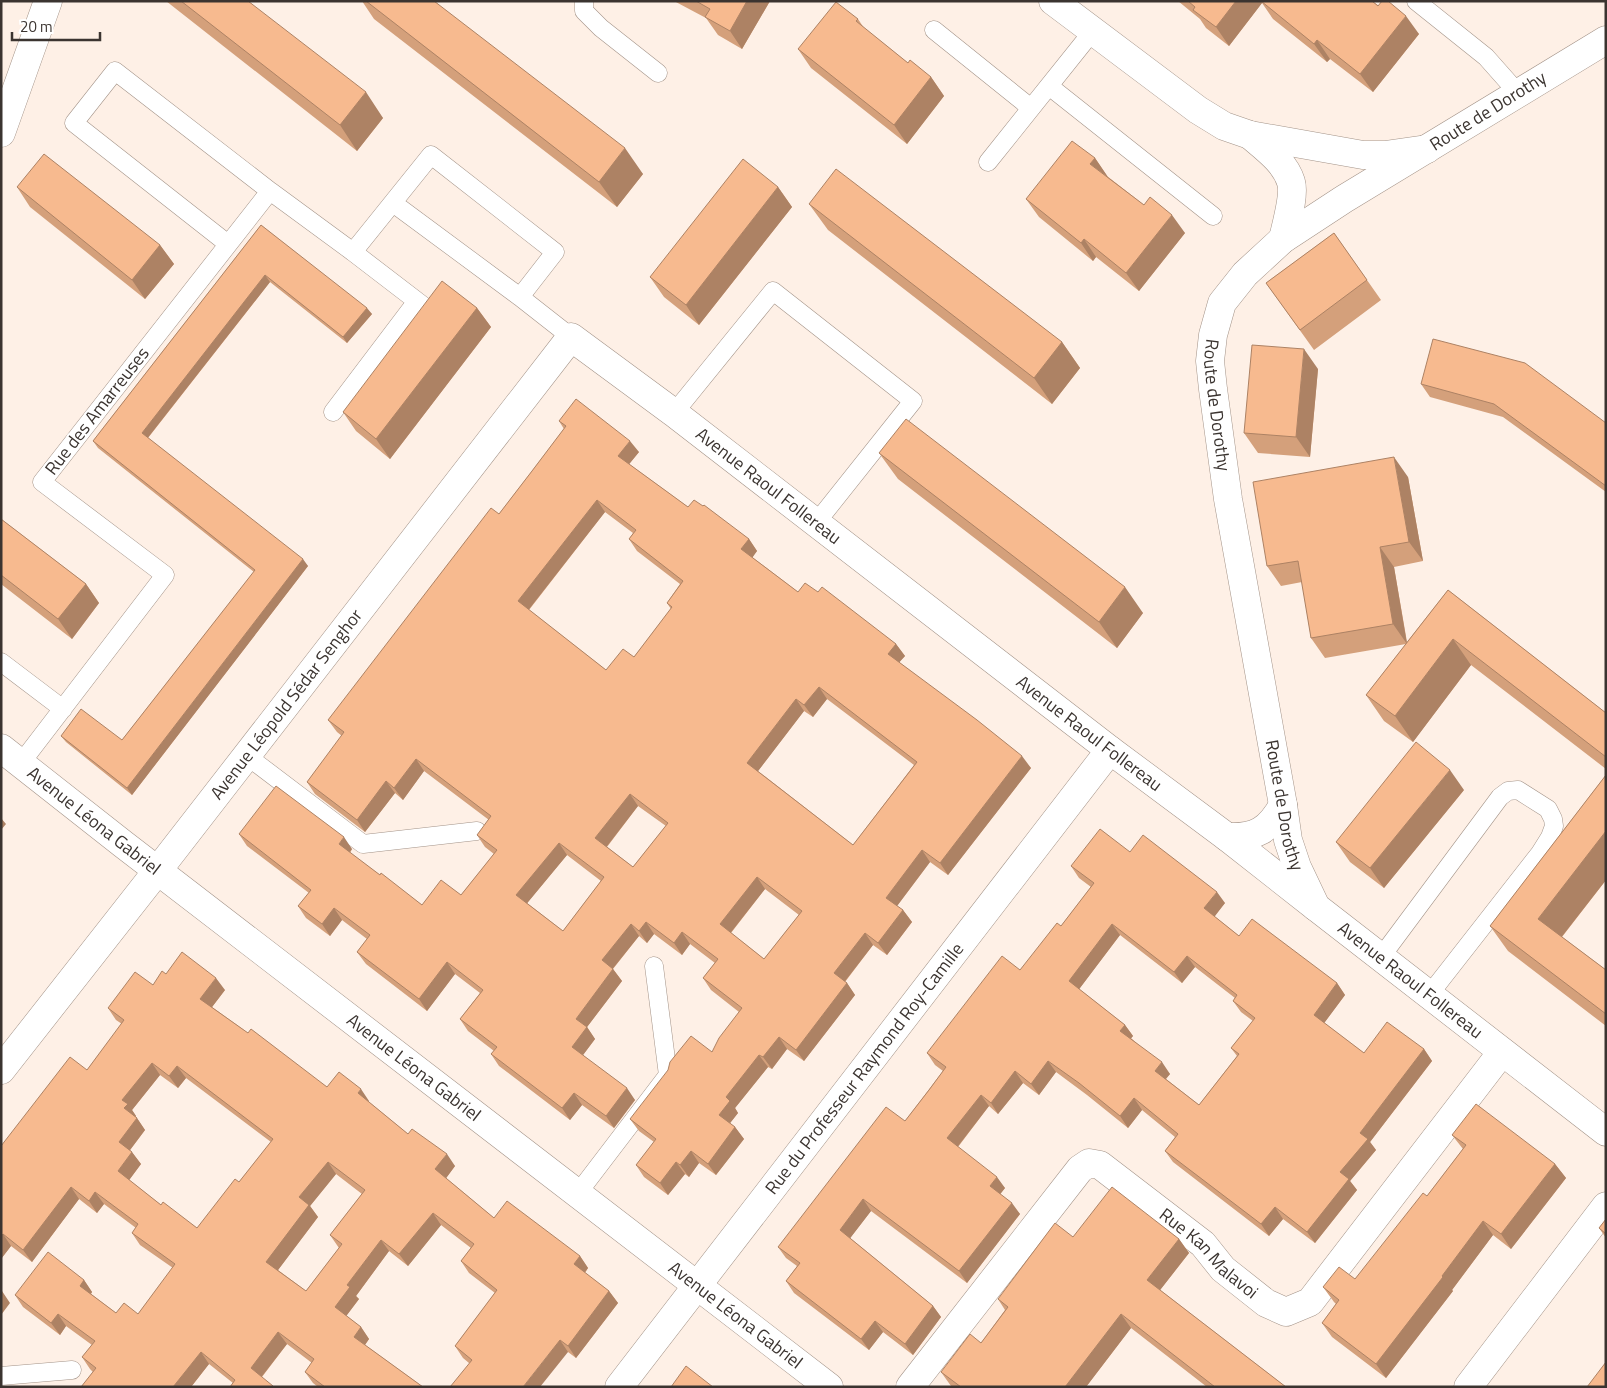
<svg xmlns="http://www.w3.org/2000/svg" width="1607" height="1388" font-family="'Titillium Web',sans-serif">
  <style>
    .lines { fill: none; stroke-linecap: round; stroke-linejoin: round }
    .lane-casing { stroke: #a39388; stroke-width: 19 }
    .street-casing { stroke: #a39388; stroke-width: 29 }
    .secondary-casing { stroke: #a39388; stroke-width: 29 }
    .lane { stroke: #fff; stroke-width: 18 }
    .street { stroke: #fff; stroke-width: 28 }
    .secondary { stroke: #fff; stroke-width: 28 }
    .wall { fill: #d4a07b; fill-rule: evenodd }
    .shaded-wall { fill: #ad8264 }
    .building { fill: #f7ba8f; stroke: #ad8264; fill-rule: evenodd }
    .labels { text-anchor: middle; stroke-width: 4; stroke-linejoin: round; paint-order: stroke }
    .street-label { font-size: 18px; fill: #3b3430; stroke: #fff }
  </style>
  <rect width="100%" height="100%" fill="#fef0e6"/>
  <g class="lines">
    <defs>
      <path id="lane" d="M 584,1 L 584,11 L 601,28 L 658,73
        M 1416,1 L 1486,57 L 1517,92
        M 934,30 L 1031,108
        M 1049,86 L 1213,216
        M 988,162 L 1092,32
        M 393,203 L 520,297
        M 228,244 L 74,123 L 115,71 L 270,191
        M 353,252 L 426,308
        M 333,412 L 417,301
        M 674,413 L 773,291 L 913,401 L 816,523
        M 1,662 L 63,709
        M 247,756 L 363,844 L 477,831
        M 21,763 L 165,575 L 42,482 L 270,191 L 353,252 L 431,155 L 555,252 L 520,297 L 571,337
        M 1381,957 L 1500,797 L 1508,791 L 1518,790 L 1548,809 L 1553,819 L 1554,826 L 1550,837 L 1540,853 L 1429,995
        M 578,1193 L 668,1075 L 654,966
        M 1,1376 L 72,1370"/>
      <g id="street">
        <path d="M 1053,1 L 1198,110 L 1224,126 L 1250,135 L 1363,155 L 1385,155 L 1427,149"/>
        <path d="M 1,133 L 48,1"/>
        <path d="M 1250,135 C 1265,148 1285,162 1291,182 C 1295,195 1286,225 1283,239"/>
        <path id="s1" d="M 1,748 L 123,844 L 829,1387"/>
        <path id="s2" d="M 1,1070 L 158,870 L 571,337 L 674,413 L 1110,750 L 1227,837 L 1316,907"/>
        <path id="s3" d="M 619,1387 L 1110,750"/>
        <path id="s4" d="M 910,1387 L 1080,1169 L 1089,1163 L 1100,1165 L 1203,1244 L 1223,1269 L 1266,1303 L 1286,1312 L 1310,1302 L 1502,1052"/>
        <path d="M 1468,1387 L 1606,1206"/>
      </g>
      <g id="secondary">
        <path id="s5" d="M 1606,40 L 1344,199 L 1283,239 L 1245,274 L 1222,303 L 1213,335 L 1210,361 L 1213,389 L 1228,499 L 1283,805 L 1288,840 L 1297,867 L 1316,907 L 1606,1132"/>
        <path d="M 1227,837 C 1256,838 1269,830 1283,805"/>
      </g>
    </defs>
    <!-- lane casing -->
    <use href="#lane" class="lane-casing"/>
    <!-- street casing -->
    <use href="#street" class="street-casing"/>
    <!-- secondary casing -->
    <use href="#secondary" class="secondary-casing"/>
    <!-- lane -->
    <use href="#lane" class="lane"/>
    <!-- street -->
    <use href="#street" class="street"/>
    <!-- secondary -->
    <use href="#secondary" class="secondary"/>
  </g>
  <!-- wall -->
  <path class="wall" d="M 166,1 L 248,1 L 383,118 L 357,151 Z
    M 362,1 L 434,1 L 643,174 L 617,207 L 374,19 Z
    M 674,1 L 770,1 L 742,49 L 718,35 L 706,18 Z
    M 1178,1 L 1372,1 L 1419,34 L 1373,92 L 1330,59 L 1327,62 L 1273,19 L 1262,3 L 1229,46 L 1206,28 L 1200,19 Z
    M 858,19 L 864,28 L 908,63 L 931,77 L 944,96 L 907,144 L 811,68 L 798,49 Z
    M 1095,158 L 1107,176 L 1144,205 L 1185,233 L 1139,291 L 1096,257 L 1093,261 L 1039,217 L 1026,199 Z
    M 17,187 L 160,245 L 174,264 L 145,299 L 30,207 Z
    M 778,187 L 792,207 L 699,325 L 664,297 L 650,277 Z
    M 809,204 L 1062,342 L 1080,368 L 1052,404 L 828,230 Z
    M 261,225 L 372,314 L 347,343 L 270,282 L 148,438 L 308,566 L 132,795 L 66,742 L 61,736 L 122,740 L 254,572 L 98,448 L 93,441 Z
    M 1334,233 L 1381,300 L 1314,350 L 1266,283 Z
    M 477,308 L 491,327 L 390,459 L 356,431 L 343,412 Z
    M 1318,369 L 1310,457 L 1258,453 L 1244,433 Z
    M 1421,384 L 1606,423 L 1606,492 L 1503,417 L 1430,397 Z
    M 559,421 L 639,452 L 629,464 L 688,507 L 749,539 L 757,551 L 752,557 L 798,592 L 818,592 L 896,644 L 905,656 L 899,662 L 1031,768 L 948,875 L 930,862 L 897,906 L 903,910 L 912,922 L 887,955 L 873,945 L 845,982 L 847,983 L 855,995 L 804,1061 L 787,1049 L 772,1069 L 768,1067 L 735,1108 L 738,1113 L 730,1123 L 735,1127 L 744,1139 L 716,1175 L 699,1163 L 689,1177 L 685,1174 L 668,1195 L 644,1177 L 636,1165 L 654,1142 L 639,1131 L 630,1119 L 712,1052 L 739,1012 L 711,990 L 703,978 L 715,963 L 690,944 L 682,955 L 654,934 L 647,943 L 639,936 L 613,969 L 622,981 L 587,1027 L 595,1039 L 583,1055 L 635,1100 L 614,1128 L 582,1105 L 570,1120 L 499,1066 L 491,1054 L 494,1051 L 468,1031 L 460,1019 L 480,993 L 455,974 L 427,1011 L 366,964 L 357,952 L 367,939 L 342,920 L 330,936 L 306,918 L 298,906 L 309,893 L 247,846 L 239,834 L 352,849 L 350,853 L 380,875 L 422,905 L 461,895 L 494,854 L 485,847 L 477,835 L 489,820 L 424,771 L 403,800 L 395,793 L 365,832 L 315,794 L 307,782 L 342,736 L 337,732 L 328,720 L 499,514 L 532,471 L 564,429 ZM 605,512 L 633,533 L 629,539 L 637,551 L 680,584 L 667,603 L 671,609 L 634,657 L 606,670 L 529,610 ZM 827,699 L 914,765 L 853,845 L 758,771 L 804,711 L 813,717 ZM 638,806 L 666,826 L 633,867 L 607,847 ZM 567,855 L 601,881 L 563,931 L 527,903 ZM 765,889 L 799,915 L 764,959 L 731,933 Z
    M 879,453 L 1143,613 L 1117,648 L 898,479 Z
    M 1408,477 L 1423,561 L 1394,567 L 1407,642 L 1448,590 L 1606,713 L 1606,769 L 1471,665 L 1413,742 L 1384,721 L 1366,695 L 1406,644 L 1325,658 L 1311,638 L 1302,582 L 1281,586 L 1267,566 Z
    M 1,519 L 86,584 L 99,603 L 72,639 L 1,584 Z
    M 1606,775 L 1606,880 L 1562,937 L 1606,970 L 1606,1026 L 1508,951 L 1490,926 Z
    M 1464,790 L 1384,888 L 1350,862 L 1336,842 Z
    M 1130,852 L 1225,903 L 1214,916 L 1239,936 L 1337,983 L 1345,995 L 1324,1023 L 1364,1053 L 1424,1049 L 1432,1061 L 1370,1142 L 1376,1150 L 1350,1181 L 1357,1190 L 1315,1243 L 1283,1219 L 1269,1236 L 1173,1162 L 1165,1151 L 1175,1137 L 1142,1110 L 1128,1128 L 1087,1095 L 1056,1072 L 1039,1095 L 1023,1083 L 998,1114 L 989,1106 L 958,1147 L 1005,1188 L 1000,1194 L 1020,1214 L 967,1283 L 871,1211 L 850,1238 L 933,1306 L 941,1317 L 913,1355 L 883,1332 L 869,1350 L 794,1293 L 786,1281 L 797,1266 L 786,1258 L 778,1247 L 905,1121 L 943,1071 L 935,1065 L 927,1053 L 1020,970 L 1061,926 L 1091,887 L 1079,878 L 1071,866 ZM 1120,935 L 1182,983 L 1195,967 L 1235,998 L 1233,1001 L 1241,1012 L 1253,1021 L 1231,1048 L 1237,1056 L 1199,1105 L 1166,1079 L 1170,1074 L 1131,1038 L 1133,1036 L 1125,1025 L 1079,989 Z
    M 166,974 L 225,990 L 212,1007 L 248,1033 L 327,1087 L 369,1101 L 369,1102 L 408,1134 L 455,1166 L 446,1178 L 494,1218 L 580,1256 L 588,1268 L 585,1273 L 609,1291 L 618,1303 L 576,1358 L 568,1352 L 469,1363 L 463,1358 L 455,1346 L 495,1293 L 469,1273 L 461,1261 L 471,1248 L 441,1225 L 408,1266 L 389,1251 L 356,1296 L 359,1299 L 346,1316 L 361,1327 L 369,1339 L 365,1345 L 423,1387 L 318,1387 L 313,1383 L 305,1372 L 312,1363 L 287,1344 L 262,1377 L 233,1383 L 209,1364 L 191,1387 L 81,1387 L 93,1372 L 90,1369 L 82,1357 L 92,1345 L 66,1326 L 60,1335 L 23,1307 L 15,1295 L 84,1280 L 92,1292 L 91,1294 L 116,1313 L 138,1314 L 173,1268 L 140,1245 L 132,1233 L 136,1228 L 104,1204 L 97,1213 L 79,1199 L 32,1262 L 11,1246 L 1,1259 L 1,1146 L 87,1070 L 122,1024 L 116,1020 L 108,1008 L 153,985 ZM 160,1075 L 178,1088 L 186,1078 L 271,1142 L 239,1182 L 197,1228 L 161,1205 L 129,1180 L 141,1164 L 130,1150 L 145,1130 L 136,1117 L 136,1116 L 132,1110 ZM 336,1174 L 362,1194 L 330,1235 L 339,1248 L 306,1291 L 278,1270 L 318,1217 L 310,1206 Z
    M 1452,1135 L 1555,1164 L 1566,1178 L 1511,1249 L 1493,1235 L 1452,1290 L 1453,1291 L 1386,1378 L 1332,1337 L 1322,1323 L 1336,1304 L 1334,1302 L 1323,1287 L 1355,1279 L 1427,1196 L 1463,1149 Z
    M 1606,1219 L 1606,1238 L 1599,1228 Z
    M 1073,1237 L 1179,1239 L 1189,1253 L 1160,1290 L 1286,1387 L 1207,1387 L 1131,1328 L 1086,1387 L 952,1387 L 951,1386 L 941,1372 L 981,1343 L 1005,1310 L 998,1299 Z"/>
  <!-- shaded-wall -->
  <path class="shaded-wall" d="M 747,1 L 770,1 L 742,49 L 730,31 Z
    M 1236,1 L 1261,1 L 1262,3 L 1229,46 L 1216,27 Z
    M 1406,16 L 1419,34 L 1373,92 L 1360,74 Z
    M 1317,40 L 1330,59 L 1327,62 L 1314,44 Z
    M 931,77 L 944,96 L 907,144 L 894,125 Z
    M 366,92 L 383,118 L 357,151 L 340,125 Z
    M 625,148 L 643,174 L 617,207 L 599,182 Z
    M 1095,158 L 1108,177 L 1090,164 Z
    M 778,187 L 792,207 L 699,325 L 686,305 Z
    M 1172,215 L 1185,233 L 1139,291 L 1126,273 Z
    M 1084,239 L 1096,257 L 1093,261 L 1081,243 Z
    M 160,245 L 174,264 L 145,299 L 132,280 Z
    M 265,275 L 270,282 L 146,440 L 142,433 Z
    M 367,308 L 372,314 L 347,343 L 343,337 Z
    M 477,308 L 491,327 L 390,459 L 376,439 Z
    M 1062,342 L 1080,368 L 1052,404 L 1034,378 Z
    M 1304,349 L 1318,369 L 1310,457 L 1296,437 Z
    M 630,441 L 639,452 L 626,468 L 618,456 Z
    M 1394,457 L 1408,477 L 1423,561 L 1409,542 Z
    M 597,500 L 605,512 L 526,613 L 518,601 Z
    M 749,539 L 757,551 L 750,561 L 741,549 Z
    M 1380,547 L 1394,567 L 1407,644 L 1393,624 Z
    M 303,559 L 308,566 L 132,795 L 127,788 Z
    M 86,584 L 99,603 L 72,639 L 58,619 Z
    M 1125,587 L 1143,613 L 1117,648 L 1099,622 Z
    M 1453,639 L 1471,665 L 1413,742 L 1395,716 Z
    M 896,644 L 905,656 L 896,666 L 888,654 Z
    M 819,687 L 827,699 L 813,717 L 804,705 Z
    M 796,699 L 804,711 L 755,775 L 747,763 Z
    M 1022,756 L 1031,768 L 948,875 L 940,863 Z
    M 416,759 L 424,771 L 403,800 L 394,788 Z
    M 1450,770 L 1464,790 L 1384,888 L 1370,868 Z
    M 386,781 L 395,793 L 365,832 L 357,820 Z
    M 630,794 L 638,806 L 604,850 L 595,838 Z
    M 1,818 L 6,824 L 1,830 Z
    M 1606,831 L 1606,880 L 1556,944 L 1538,919 Z
    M 344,837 L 352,849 L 347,856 L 339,844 Z
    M 559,843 L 567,855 L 524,907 L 516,895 Z
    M 922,850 L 930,862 L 894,910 L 886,898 Z
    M 757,877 L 765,889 L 728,936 L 720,924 Z
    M 1217,892 L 1225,903 L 1212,920 L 1204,908 Z
    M 334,908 L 342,920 L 330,936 L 322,924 Z
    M 903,910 L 912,922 L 887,955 L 878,943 Z
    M 646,922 L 654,934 L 647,943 L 639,931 Z
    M 631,924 L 639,936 L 610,972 L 602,960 Z
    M 1112,924 L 1120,935 L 1077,992 L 1069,981 Z
    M 682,932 L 690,944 L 682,955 L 674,943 Z
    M 865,933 L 873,945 L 842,985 L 834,973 Z
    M 1187,956 L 1195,967 L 1182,983 L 1174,972 Z
    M 447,962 L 455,974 L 427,1011 L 419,999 Z
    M 613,969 L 622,981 L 584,1031 L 576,1019 Z
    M 216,978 L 225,990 L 209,1011 L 200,999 Z
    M 847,983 L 855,995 L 804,1061 L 796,1050 Z
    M 1337,983 L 1345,995 L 1322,1026 L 1314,1015 Z
    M 1125,1025 L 1133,1036 L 1128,1042 L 1120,1031 Z
    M 587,1027 L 595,1039 L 580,1059 L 572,1047 Z
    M 779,1037 L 787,1049 L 772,1069 L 763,1057 Z
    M 1424,1049 L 1432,1061 L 1370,1142 L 1376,1150 L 1350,1181 L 1357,1190 L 1315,1243 L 1307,1232 L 1340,1172 L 1360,1133 Z
    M 759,1055 L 768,1067 L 735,1108 L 738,1113 L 727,1127 L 719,1115 L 726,1097 Z
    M 1048,1061 L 1056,1072 L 1039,1095 L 1031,1084 Z
    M 1162,1062 L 1170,1074 L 1163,1082 L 1155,1071 Z
    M 152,1063 L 160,1075 L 132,1110 L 136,1116 L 133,1120 L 124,1108 L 122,1100 Z
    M 177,1066 L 186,1078 L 178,1088 L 169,1076 Z
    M 1015,1071 L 1023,1083 L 998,1114 L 991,1103 Z
    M 627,1088 L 635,1100 L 614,1128 L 606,1116 Z
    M 361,1089 L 369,1101 L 366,1105 L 358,1093 Z
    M 574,1093 L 582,1105 L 570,1120 L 562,1108 Z
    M 981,1095 L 989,1106 L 955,1150 L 947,1138 Z
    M 1134,1098 L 1142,1110 L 1128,1128 L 1120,1116 Z
    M 137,1118 L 145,1130 L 127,1154 L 119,1142 Z
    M 735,1127 L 744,1139 L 716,1175 L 708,1164 Z
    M 691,1151 L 699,1163 L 689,1177 L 680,1165 Z
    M 132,1152 L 141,1164 L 127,1183 L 118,1171 Z
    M 447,1154 L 455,1166 L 444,1181 L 435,1169 Z
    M 328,1162 L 336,1174 L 310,1206 L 318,1217 L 275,1274 L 266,1262 L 299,1197 Z
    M 676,1162 L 685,1174 L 668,1195 L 660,1183 Z
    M 1555,1164 L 1566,1178 L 1511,1249 L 1501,1234 Z
    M 997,1177 L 1005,1188 L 998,1197 L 990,1186 Z
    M 71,1187 L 79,1199 L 32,1262 L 23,1250 Z
    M 95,1192 L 104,1204 L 97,1213 L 89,1201 Z
    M 863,1199 L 871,1211 L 848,1241 L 840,1230 Z
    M 1012,1203 L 1020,1214 L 967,1283 L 959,1271 Z
    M 1275,1207 L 1283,1219 L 1269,1236 L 1261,1224 Z
    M 433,1213 L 441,1225 L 408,1266 L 399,1254 Z
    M 1483,1221 L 1493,1235 L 1452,1290 L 1453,1291 L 1386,1378 L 1376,1364 Z
    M 3,1234 L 11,1246 L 1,1259 L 1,1236 Z
    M 1179,1239 L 1189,1253 L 1157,1294 L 1147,1280 Z
    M 381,1240 L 389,1251 L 356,1296 L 359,1299 L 344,1319 L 335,1307 L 347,1285 Z
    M 580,1256 L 588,1268 L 582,1276 L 574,1264 Z
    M 84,1280 L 92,1292 L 88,1298 L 80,1286 Z
    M 1,1291 L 2,1291 L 10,1303 L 1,1315 Z
    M 609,1291 L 618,1303 L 576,1358 L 568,1346 Z
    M 933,1306 L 941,1317 L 913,1355 L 905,1344 Z
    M 58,1314 L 66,1326 L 60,1335 L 51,1323 Z
    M 1121,1314 L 1131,1328 L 1086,1387 L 1065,1387 Z
    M 875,1321 L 883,1332 L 869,1350 L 861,1339 Z
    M 361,1327 L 369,1339 L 362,1349 L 354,1337 Z
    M 278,1332 L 287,1344 L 259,1380 L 251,1368 Z
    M 560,1340 L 568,1352 L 540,1387 L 523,1387 Z
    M 201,1352 L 209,1364 L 191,1387 L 173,1387 Z"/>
  <!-- building -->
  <path class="building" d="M 181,1 L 248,1 L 366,92 L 340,125 Z
    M 366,1 L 434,1 L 625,148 L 599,182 Z
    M 696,1 L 747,1 L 730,31 L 705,17 L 710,9 Z
    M 1188,1 L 1236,1 L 1216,27 L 1193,10 L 1195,7 Z
    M 1261,1 L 1372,1 L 1378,6 L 1382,1 L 1388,1 L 1406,16 L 1360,74 L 1317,40 L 1314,44 Z
    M 836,2 L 858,19 L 856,21 L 908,63 L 910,60 L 931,77 L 894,125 L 798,49 Z
    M 1072,141 L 1095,158 L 1090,164 L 1144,205 L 1150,197 L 1172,215 L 1126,273 L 1084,239 L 1081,243 L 1026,199 Z
    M 44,154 L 160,245 L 132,280 L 17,187 Z
    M 743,159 L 778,187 L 686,305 L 650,277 Z
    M 836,169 L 1062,342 L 1034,378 L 809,204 Z
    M 261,225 L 367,308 L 343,337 L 265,275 L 142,433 L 303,559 L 127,788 L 61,736 L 81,709 L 122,740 L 255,570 L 93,441 Z
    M 1334,233 L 1367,280 L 1300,330 L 1266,283 Z
    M 442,281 L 477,308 L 376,439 L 343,412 Z
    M 1433,339 L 1525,363 L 1606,423 L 1606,486 L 1494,404 L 1421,384 Z
    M 1252,345 L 1304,349 L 1296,437 L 1244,433 Z
    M 576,399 L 630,441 L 618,456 L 688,507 L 694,500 L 703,506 L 704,505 L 749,539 L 741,549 L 798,592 L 805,583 L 818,592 L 822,587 L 896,644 L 888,654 L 977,720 L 1022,756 L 940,863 L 922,850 L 886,898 L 903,910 L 878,943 L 865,933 L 834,973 L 847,983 L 796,1050 L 779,1037 L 763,1057 L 759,1055 L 726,1097 L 730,1101 L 719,1115 L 735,1127 L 708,1164 L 691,1151 L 680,1165 L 676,1162 L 660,1183 L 636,1165 L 656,1139 L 630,1119 L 668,1070 L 670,1062 L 691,1036 L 712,1052 L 719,1038 L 742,1008 L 703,978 L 718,959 L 682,932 L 674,943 L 646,922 L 639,931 L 631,924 L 602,960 L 613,969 L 576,1019 L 587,1027 L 572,1047 L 627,1088 L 606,1116 L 574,1093 L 562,1108 L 491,1054 L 497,1047 L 460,1019 L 483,990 L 447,962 L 419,999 L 357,952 L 370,935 L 334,908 L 322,924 L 298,906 L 311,890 L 239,834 L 276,786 L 344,837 L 339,844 L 380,875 L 381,873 L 422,905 L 441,880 L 461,895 L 497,850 L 477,835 L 491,816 L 416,759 L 394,788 L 386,781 L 357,820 L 307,782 L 344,732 L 328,720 L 491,508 L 499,514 L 532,471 L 566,426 L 559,421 ZM 597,500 L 636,530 L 629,539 L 683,581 L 667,603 L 672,607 L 634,657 L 623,649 L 606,670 L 518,601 ZM 819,687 L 917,762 L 853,845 L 747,763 L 796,699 L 804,705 ZM 630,794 L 668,823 L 633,867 L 595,838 ZM 559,843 L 604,877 L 563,931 L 516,895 ZM 757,877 L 802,911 L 764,959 L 720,924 Z
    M 906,419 L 1125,587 L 1099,622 L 879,453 Z
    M 1394,457 L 1409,542 L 1380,547 L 1393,624 L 1311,638 L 1298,561 L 1267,566 L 1253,482 Z
    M 1,519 L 86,584 L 58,619 L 1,575 Z
    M 1448,590 L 1606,713 L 1606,757 L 1453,639 L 1395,716 L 1366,695 Z
    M 1416,742 L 1450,770 L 1370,868 L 1336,842 Z
    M 1606,775 L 1606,831 L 1538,919 L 1606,970 L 1606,1014 L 1490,926 Z
    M 1100,829 L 1130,852 L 1143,835 L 1217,892 L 1204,908 L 1239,936 L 1252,919 L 1337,983 L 1314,1015 L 1364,1053 L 1387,1022 L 1424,1049 L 1360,1133 L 1368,1139 L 1340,1172 L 1349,1179 L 1307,1232 L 1275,1207 L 1261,1224 L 1165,1151 L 1178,1134 L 1134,1098 L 1120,1116 L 1079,1083 L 1048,1061 L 1031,1084 L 1015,1071 L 991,1103 L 981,1095 L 947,1138 L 997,1177 L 990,1186 L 1012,1203 L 959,1271 L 863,1199 L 840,1230 L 933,1306 L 905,1344 L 875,1321 L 861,1339 L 786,1281 L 800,1263 L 778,1247 L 886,1107 L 905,1121 L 929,1090 L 946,1067 L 927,1053 L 1002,956 L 1020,970 L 1057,923 L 1061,926 L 1094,883 L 1071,866 ZM 1112,924 L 1174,972 L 1187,956 L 1237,995 L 1233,1001 L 1255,1018 L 1231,1048 L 1239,1054 L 1199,1105 L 1155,1071 L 1162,1062 L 1120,1031 L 1125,1025 L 1069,981 Z
    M 182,952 L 216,978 L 200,999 L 248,1033 L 251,1029 L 327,1087 L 339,1072 L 361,1089 L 358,1093 L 408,1134 L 412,1129 L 447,1154 L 435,1169 L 494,1218 L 507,1201 L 580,1256 L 574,1264 L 609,1291 L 568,1346 L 560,1340 L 523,1387 L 450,1387 L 472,1360 L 455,1346 L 497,1290 L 461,1261 L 474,1244 L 433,1213 L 399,1254 L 381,1240 L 347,1285 L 350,1287 L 335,1307 L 361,1327 L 354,1337 L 423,1387 L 325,1387 L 305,1372 L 314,1359 L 278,1332 L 251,1368 L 273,1386 L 272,1387 L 230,1387 L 235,1380 L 201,1352 L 173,1387 L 81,1387 L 96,1368 L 82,1357 L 95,1341 L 58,1314 L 51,1323 L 15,1295 L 48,1252 L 84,1280 L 80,1286 L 116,1313 L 124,1303 L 138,1314 L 175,1264 L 132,1233 L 138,1224 L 95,1192 L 89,1201 L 71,1187 L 23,1250 L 3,1234 L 1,1236 L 1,1146 L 70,1057 L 87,1070 L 124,1020 L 108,1008 L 135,972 L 153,985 L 162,971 L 166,974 ZM 152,1063 L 169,1076 L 177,1066 L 273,1139 L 239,1182 L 235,1179 L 197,1228 L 163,1202 L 161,1205 L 118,1171 L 132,1152 L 119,1142 L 137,1118 L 124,1108 L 128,1104 L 122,1100 ZM 328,1162 L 365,1190 L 330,1235 L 342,1244 L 306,1291 L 266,1262 L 309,1205 L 299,1197 Z
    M 1476,1104 L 1555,1164 L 1501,1234 L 1483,1221 L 1442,1276 L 1443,1277 L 1376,1364 L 1322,1323 L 1339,1300 L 1323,1287 L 1339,1267 L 1355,1279 L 1423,1193 L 1427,1196 L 1466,1145 L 1452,1135 Z
    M 1112,1187 L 1179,1239 L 1147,1280 L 1286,1387 L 1215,1387 L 1121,1314 L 1065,1387 L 961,1387 L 941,1372 L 970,1334 L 981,1343 L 1008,1307 L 998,1299 L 1055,1223 L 1073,1237 Z
    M 1606,1219 L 1606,1234 L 1599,1228 Z
    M 1606,1362 L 1606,1387 L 1587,1387 Z
    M 686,1366 L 713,1387 L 671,1387 Z"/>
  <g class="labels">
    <!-- street labels -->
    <g class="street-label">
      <text transform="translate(1488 111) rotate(-32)" y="6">Route de Dorothy</text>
      <text dy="6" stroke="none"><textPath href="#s5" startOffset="572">Route de Dorothy</textPath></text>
      <text transform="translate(97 411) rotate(-52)" y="6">Rue des Amarreuses</text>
      <text dy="6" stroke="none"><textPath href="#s2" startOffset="1176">Avenue Raoul Follereau</textPath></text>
      <text dy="6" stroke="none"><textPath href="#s2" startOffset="464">Avenue Léopold Sédar Senghor</textPath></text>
      <text dy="6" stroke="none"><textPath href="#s2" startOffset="1581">Avenue Raoul Follereau</textPath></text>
      <text dy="6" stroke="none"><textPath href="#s5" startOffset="978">Route de Dorothy</textPath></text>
      <text dy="6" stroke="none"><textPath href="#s1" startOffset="118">Avenue Léona Gabriel</textPath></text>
      <text dy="6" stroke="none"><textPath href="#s5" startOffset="1205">Avenue Raoul Follereau</textPath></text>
      <text dy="6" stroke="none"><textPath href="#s1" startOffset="522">Avenue Léona Gabriel</textPath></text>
      <text dy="6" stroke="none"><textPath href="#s3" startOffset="402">Rue du Professeur Raymond Roy-Camille</textPath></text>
      <text dy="6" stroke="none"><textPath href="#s4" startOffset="439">Rue Kan Malavoi</textPath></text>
      <text dy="6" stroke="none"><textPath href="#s1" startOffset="928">Avenue Léona Gabriel</textPath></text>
    </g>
  </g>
  <!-- border -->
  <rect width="1607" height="1388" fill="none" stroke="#3b3430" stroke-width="5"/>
  <!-- scale -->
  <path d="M12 32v8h88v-8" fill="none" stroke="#3b3430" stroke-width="2.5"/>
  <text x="20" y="32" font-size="15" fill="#3b3430" stroke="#ffffff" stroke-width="4" paint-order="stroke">20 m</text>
</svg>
